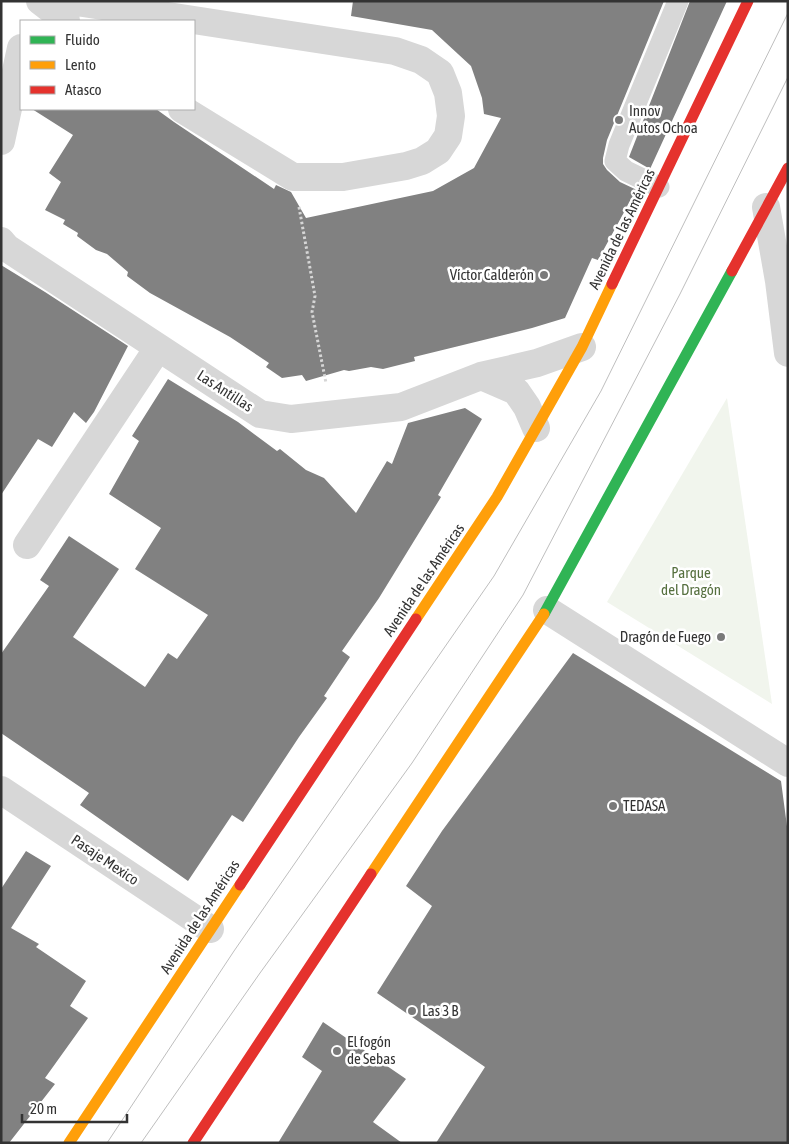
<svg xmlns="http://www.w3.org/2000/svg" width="789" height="1144" font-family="'Asap Condensed',sans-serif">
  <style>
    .green { fill: #f1f5ed }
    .building { fill: #818181 }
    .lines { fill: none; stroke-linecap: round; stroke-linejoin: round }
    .path { stroke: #d6d6d6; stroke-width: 3; stroke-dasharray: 2.5 2.5; stroke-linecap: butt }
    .lane { stroke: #d7d7d7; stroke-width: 21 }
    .street { stroke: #d7d7d7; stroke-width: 28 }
    .fast { stroke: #30b455; stroke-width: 11 }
    .slow { stroke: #ff9f0a; stroke-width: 11 }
    .jam { stroke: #e5322d; stroke-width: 11 }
    .tram { stroke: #bebebe; stroke-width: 1 }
    .poi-dot { fill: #7a7a7a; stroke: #fff; stroke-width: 2 }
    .labels { text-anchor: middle; stroke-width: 5; stroke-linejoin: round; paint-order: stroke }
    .poi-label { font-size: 15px; fill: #333; stroke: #fff; text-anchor: start }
    .street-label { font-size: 15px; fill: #333; stroke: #fff }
    .park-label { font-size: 15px; fill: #56703f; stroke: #fff }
  </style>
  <rect width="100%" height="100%" fill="#fff"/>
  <!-- green -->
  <path class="green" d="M 727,398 L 772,704 L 607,602 Z"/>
  <!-- building -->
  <path class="building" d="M 353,1 L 664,1 L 607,140 L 603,158 L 603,164 L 607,170 L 620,182 L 639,191 L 637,196 L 634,194 L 598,260 L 592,258 L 565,318 L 532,328 L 414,357 L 415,361 L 383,369 L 371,367 L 349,371 L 344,370 L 306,381 L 302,375 L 282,378 L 266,367 L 269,363 L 230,337 L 150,293 L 127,276 L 128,272 L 107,254 L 96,250 L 77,236 L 78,233 L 63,224 L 65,220 L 45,210 L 61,182 L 49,173 L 73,135 L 32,109 L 156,109 L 174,122 L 274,189 L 276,185 L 291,192 L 306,218 L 433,191 L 474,168 L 501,118 L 484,114 L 482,98 L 471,66 L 432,30 L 351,16 Z
    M 690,1 L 727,1 L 650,169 L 629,157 Z
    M 1,265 L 45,292 L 128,346 L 94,412 L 86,423 L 74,412 L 52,447 L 38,439 L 1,495 Z
    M 168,379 L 238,422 L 277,451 L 280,449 L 306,470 L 324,478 L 356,513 L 387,461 L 392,464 L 408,423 L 465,408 L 482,419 L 438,495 L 441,497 L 379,598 L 342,651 L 350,657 L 324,696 L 327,698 L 299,737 L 243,822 L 232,815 L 188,881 L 80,805 L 89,793 L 1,733 L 1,654 L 49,586 L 40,580 L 69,536 L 119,569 L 73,637 L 145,687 L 168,653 L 177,659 L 208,615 L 135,569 L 161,528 L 109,494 L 139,441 L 132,436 Z
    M 573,653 L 781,781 L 788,834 L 788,1143 L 436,1143 L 485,1067 L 377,993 L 432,906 L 406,886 L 442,831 Z
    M 26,851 L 51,866 L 11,928 L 39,944 L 36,947 L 86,981 L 70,1006 L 88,1018 L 45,1078 L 55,1084 L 9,1143 L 1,1143 L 1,889 Z
    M 323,1022 L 406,1079 L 373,1122 L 402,1143 L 278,1143 L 322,1071 L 302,1057 Z"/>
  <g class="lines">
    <!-- path -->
    <path class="path" d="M 299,207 L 315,296 L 312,312 L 326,383"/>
    <!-- lane -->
    <path class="lane" d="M 659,187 L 626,171 L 615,161 L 619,145 L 678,1"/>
    <!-- street -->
    <path class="street" d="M 40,1 L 66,21
      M 70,1 L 395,51 L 421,60 L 440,73 L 448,93 L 451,116 L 448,136 L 438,151 L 422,161 L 406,166 L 343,177 L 293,177 L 182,109
      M 1,141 L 21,48
      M 766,207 L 779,281 L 788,353
      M 1,241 L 7,248 L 260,414 L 291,419 L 401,407 L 481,376 L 537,363 L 582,347
      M 481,376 L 516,391 L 527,407 L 536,428
      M 27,545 L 158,348
      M 547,610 L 788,763
      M 1,790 L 210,929"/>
    <!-- fast -->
    <path class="fast" d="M 544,614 L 732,271"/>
    <!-- slow -->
    <path class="slow" d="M 416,619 L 497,497 L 582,347 L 612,284
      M 371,874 L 544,614
      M 69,1143 L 240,885"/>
    <!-- jam -->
    <path class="jam" d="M 732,271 L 788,168
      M 612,284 L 748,1
      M 240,885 L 416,619
      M 193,1143 L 371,874"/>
    <!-- tram -->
    <path class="tram" d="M 107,1143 L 234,951 L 494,576 L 601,391 L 788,13
      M 141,1143 L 260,973 L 412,763 L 523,595 L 680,294 L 788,77"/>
  </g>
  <!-- markers -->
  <g class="poi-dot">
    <circle cx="619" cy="120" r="5"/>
    <circle cx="544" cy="275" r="5"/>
    <circle cx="721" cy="637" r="5"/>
    <circle cx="613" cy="806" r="5"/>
    <circle cx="412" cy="1011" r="5"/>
    <circle cx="337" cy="1051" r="5"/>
  </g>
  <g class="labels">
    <!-- poi labels -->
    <g class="poi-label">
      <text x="629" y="116">Innov<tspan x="629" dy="17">Autos Ochoa</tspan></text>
      <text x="534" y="280" text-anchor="end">Víctor Calderón</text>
      <text x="711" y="642" text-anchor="end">Dragón de Fuego</text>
      <text x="623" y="811">TEDASA</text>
      <text x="422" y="1016">Las 3 B</text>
      <text x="347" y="1047">El fogón<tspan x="347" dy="17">de Sebas</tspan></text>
    </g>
    <!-- street labels -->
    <g class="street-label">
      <text transform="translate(622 229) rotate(-64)" y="5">Avenida de las Américas</text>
      <text transform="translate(225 391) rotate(33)" y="5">Las Antillas</text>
      <text transform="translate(424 580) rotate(-56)" y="5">Avenida de las Américas</text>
      <text transform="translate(105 860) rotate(34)" y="5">Pasaje Mexico</text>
      <text transform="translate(200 917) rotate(-57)" y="5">Avenida de las Américas</text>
    </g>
    <!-- park labels -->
    <g class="park-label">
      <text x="691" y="578">Parque<tspan x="691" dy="17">del Dragón</tspan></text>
    </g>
  </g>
  <!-- border -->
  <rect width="789" height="1144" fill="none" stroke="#333333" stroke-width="5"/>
  <!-- legend -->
  <rect x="20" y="20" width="175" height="90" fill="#ffffff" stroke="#adadad"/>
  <rect x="30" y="36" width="25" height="8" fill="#30b455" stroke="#adadad"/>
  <text x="65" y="45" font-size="15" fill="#333333">Fluido</text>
  <rect x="30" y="61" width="25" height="8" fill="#ff9f0a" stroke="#adadad"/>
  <text x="65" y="70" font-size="15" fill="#333333">Lento</text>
  <rect x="30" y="86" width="25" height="8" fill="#e5322d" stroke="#adadad"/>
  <text x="65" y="95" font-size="15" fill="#333333">Atasco</text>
  <!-- scale -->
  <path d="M22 1114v8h105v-8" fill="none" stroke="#333333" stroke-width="2.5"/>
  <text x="30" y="1114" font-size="15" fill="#333333" stroke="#ffffff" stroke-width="4" paint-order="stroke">20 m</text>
</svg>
